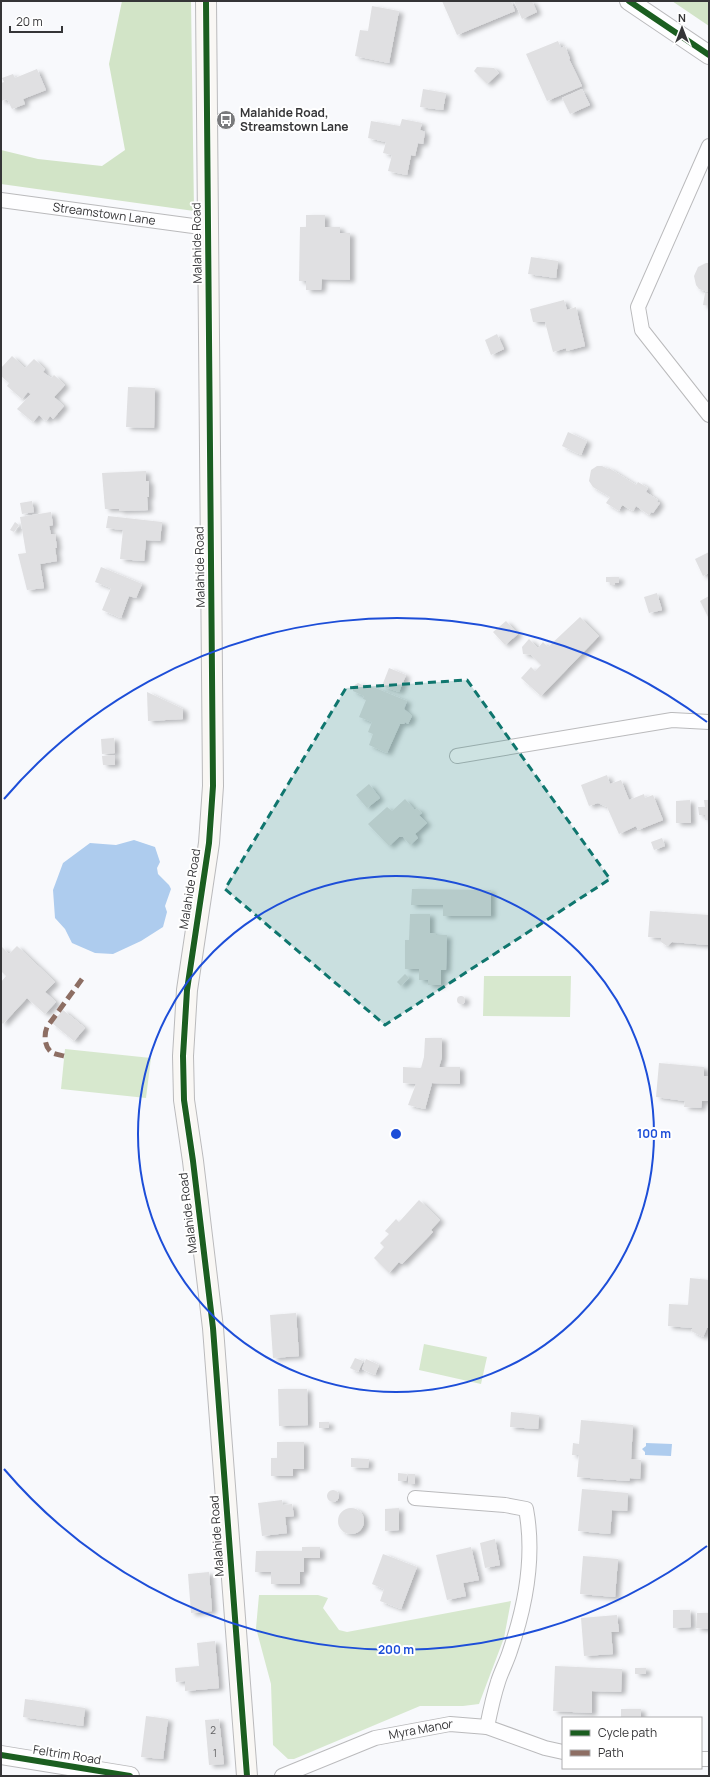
<svg xmlns="http://www.w3.org/2000/svg" width="710" height="1777" font-family="Manrope,sans-serif">
  <style>
    .green { fill: #d7e8ce }
    .forest { fill: #d2e4c7 }
    .water { fill: #aeccee }
    .building { fill: #e0e0e2; filter: url(#shadow) }
    .lines { fill: none; stroke-linecap: round; stroke-linejoin: round }
    .minor-casing { stroke: #bababc; stroke-width: 16 }
    .tertiary-casing { stroke: #bababc; stroke-width: 20 }
    .secondary-casing { stroke: #bababc; stroke-width: 22 }
    .minor { stroke: #fefeff; stroke-width: 14 }
    .tertiary { stroke: #fefeff; stroke-width: 18 }
    .secondary { stroke: #f9f7f4; stroke-width: 20 }
    .quiet { stroke: #8d6e63; stroke-width: 5; stroke-dasharray: 10 5; stroke-linecap: butt }
    .cycleway-casing { stroke: #fff; stroke-width: 8 }
    .cycleway { stroke: #1b5e20; stroke-width: 6 }
    .marked { fill: #0f766e; fill-opacity: 0.2; stroke: #0f766e; stroke-width: 3; stroke-dasharray: 8 5; stroke-linejoin: round }
    .ring { fill: none; stroke: #1d4ed8; stroke-width: 2 }
    .labels { text-anchor: middle; stroke-width: 4; stroke-linejoin: round; paint-order: stroke }
    .number-label { font-size: 10px; fill: #606062 }
    .poi-label { font-size: 12px; font-weight: bold; fill: #353537; stroke: #fff; text-anchor: start }
    .street-label { font-size: 12px; fill: #353537; stroke: #fff }
    .centre { fill: #1d4ed8; stroke: #fff; stroke-width: 2 }
    .ring-label { font-size: 12px; text-anchor: middle; font-weight: bold; fill: #1d4ed8; stroke: #fff; stroke-width: 4; stroke-linejoin: round; paint-order: stroke }
  </style>
  <defs>
    <filter id="shadow"><feDropShadow dx="4.5" dy="2.5" stdDeviation="2" flood-color="#0004"/></filter>
  </defs>
  <rect width="100%" height="100%" fill="#f8f9fc"/>
  <!-- green -->
  <path class="green" d="M 484,976 L 571,976 L 570,1017 L 483,1016 Z
    M 65,1049 L 151,1058 L 146,1098 L 61,1089 Z
    M 424,1344 L 487,1357 L 481,1384 L 419,1370 Z
    M 259,1595 L 318,1595 L 328,1598 L 323,1608 L 339,1630 L 347,1632 L 511,1601 L 504,1638 L 479,1704 L 463,1706 L 420,1706 L 294,1759 L 288,1759 L 273,1745 L 271,1684 L 256,1628 Z"/>
  <!-- forest -->
  <path class="forest" d="M 122,1 L 191,1 L 194,211 L 1,184 L 1,150 L 38,159 L 102,166 L 125,150 L 109,64 Z
    M 672,1 L 709,1 L 709,26 Z"/>
  <!-- water -->
  <path class="water" d="M 134,840 L 155,847 L 160,862 L 157,868 L 158,874 L 169,885 L 171,889 L 165,906 L 167,912 L 163,927 L 141,941 L 113,954 L 95,953 L 72,943 L 65,929 L 55,918 L 53,890 L 63,863 L 90,843 L 116,845 Z
    M 646,1443 L 672,1444 L 671,1456 L 645,1455 L 645,1452 L 642,1449 L 646,1446 Z"/>
  <!-- building -->
  <path class="building" d="M 442,1 L 511,1 L 515,11 L 457,35 Z
    M 514,1 L 532,1 L 537,12 L 522,19 Z
    M 372,6 L 399,11 L 389,63 L 355,56 L 360,30 L 368,31 Z
    M 558,41 L 561,48 L 565,46 L 570,59 L 569,59 L 582,86 L 547,101 L 526,54 Z
    M 477,67 L 494,68 L 499,73 L 487,84 L 474,71 Z
    M 37,69 L 46,90 L 23,99 L 25,104 L 12,109 L 7,99 L 1,101 L 1,83 L 4,82 L 2,78 L 13,74 L 15,78 Z
    M 423,89 L 446,93 L 443,110 L 420,107 Z
    M 582,89 L 590,105 L 570,114 L 562,98 Z
    M 402,119 L 422,123 L 420,130 L 425,132 L 423,144 L 418,143 L 415,156 L 411,155 L 407,175 L 388,171 L 392,155 L 383,153 L 386,142 L 368,138 L 371,121 L 400,126 Z
    M 306,215 L 325,215 L 325,227 L 340,227 L 340,233 L 350,233 L 350,280 L 322,279 L 321,290 L 306,290 L 306,281 L 299,281 L 300,227 L 306,227 Z
    M 531,257 L 558,261 L 556,278 L 528,274 Z
    M 706,263 L 709,263 L 708,292 L 699,289 L 696,285 L 694,276 L 698,267 Z
    M 705,293 L 709,293 L 709,306 L 703,305 Z
    M 564,300 L 567,310 L 576,307 L 585,346 L 566,351 L 566,348 L 553,352 L 545,322 L 533,322 L 530,309 Z
    M 497,334 L 504,349 L 491,355 L 485,340 Z
    M 12,356 L 25,368 L 34,359 L 45,369 L 43,372 L 51,378 L 54,375 L 65,385 L 54,397 L 64,406 L 53,419 L 50,416 L 46,421 L 39,415 L 33,422 L 17,409 L 31,394 L 28,392 L 22,399 L 7,386 L 9,383 L 1,376 L 1,368 Z
    M 128,387 L 155,388 L 154,428 L 126,427 Z
    M 568,432 L 587,441 L 581,455 L 562,446 Z
    M 597,466 L 602,466 L 608,469 L 609,468 L 636,485 L 638,482 L 648,488 L 646,492 L 658,500 L 657,502 L 660,503 L 653,513 L 651,512 L 649,515 L 636,506 L 633,511 L 622,505 L 619,511 L 606,503 L 610,497 L 593,487 L 589,481 L 591,470 Z
    M 146,471 L 146,481 L 149,481 L 149,497 L 147,497 L 148,510 L 119,511 L 119,509 L 105,509 L 102,473 Z
    M 32,501 L 34,512 L 22,514 L 20,503 Z
    M 51,512 L 53,525 L 49,526 L 51,534 L 55,534 L 57,548 L 55,548 L 57,561 L 40,564 L 44,588 L 27,590 L 18,554 L 26,553 L 20,517 Z
    M 108,516 L 162,522 L 160,541 L 146,540 L 144,561 L 120,559 L 123,530 L 106,528 Z
    M 15,522 L 19,525 L 14,532 L 10,530 Z
    M 709,552 L 709,573 L 703,576 L 695,559 Z
    M 101,567 L 142,584 L 136,598 L 129,596 L 121,618 L 102,610 L 111,588 L 95,582 Z
    M 606,577 L 619,577 L 619,583 L 615,583 L 615,585 L 610,585 L 610,582 L 606,582 Z
    M 657,593 L 662,610 L 649,613 L 644,597 Z
    M 709,596 L 709,619 L 700,601 Z
    M 580,617 L 599,636 L 541,696 L 521,678 L 531,667 L 535,671 L 541,665 L 531,655 L 523,654 L 522,647 L 529,639 L 538,648 L 543,642 L 548,647 Z
    M 506,621 L 518,634 L 505,645 L 493,632 Z
    M 389,668 L 406,675 L 399,692 L 382,686 Z
    M 358,683 L 367,687 L 368,685 L 407,701 L 404,709 L 412,716 L 408,724 L 405,722 L 404,724 L 400,724 L 387,753 L 369,745 L 373,734 L 368,732 L 372,722 L 359,717 L 366,700 L 363,699 L 364,696 L 353,691 L 353,686 Z
    M 147,692 L 183,709 L 183,719 L 148,721 Z
    M 114,738 L 115,753 L 102,754 L 101,739 Z
    M 115,755 L 115,765 L 103,765 L 102,756 Z
    M 607,775 L 610,784 L 621,780 L 629,800 L 644,794 L 645,798 L 653,795 L 663,820 L 638,830 L 636,826 L 619,834 L 607,807 L 598,803 L 589,806 L 581,785 Z
    M 369,784 L 380,798 L 367,808 L 356,795 Z
    M 405,799 L 415,810 L 417,808 L 422,813 L 419,815 L 427,823 L 415,834 L 418,838 L 410,845 L 403,837 L 399,837 L 389,846 L 368,824 L 387,807 L 392,811 Z
    M 690,800 L 691,823 L 676,823 L 676,801 Z
    M 704,800 L 709,800 L 709,820 L 705,820 L 705,815 L 699,815 L 698,807 L 705,807 Z
    M 662,838 L 665,846 L 654,850 L 651,842 Z
    M 412,889 L 491,890 L 491,916 L 443,916 L 443,905 L 411,905 Z
    M 650,911 L 709,915 L 708,945 L 672,942 L 667,946 L 661,942 L 661,938 L 648,937 Z
    M 410,914 L 430,914 L 430,933 L 436,933 L 436,935 L 447,935 L 446,970 L 441,970 L 441,985 L 428,985 L 428,980 L 419,980 L 419,969 L 405,969 L 405,940 L 409,940 Z
    M 1,946 L 9,954 L 17,946 L 55,982 L 45,992 L 56,1002 L 45,1014 L 27,998 L 3,1024 L 1,1022 L 1,982 L 6,976 L 1,971 Z
    M 405,974 L 409,978 L 401,986 L 397,982 Z
    M457 1000a4 4 0 1 1 8 0a4 4 0 1 1-8 0Z
    M 63,1010 L 85,1028 L 74,1041 L 52,1023 Z
    M 425,1038 L 442,1038 L 442,1057 L 439,1067 L 460,1067 L 460,1084 L 432,1083 L 425,1109 L 408,1105 L 416,1084 L 403,1083 L 403,1067 L 421,1068 L 424,1057 Z
    M 659,1063 L 704,1067 L 704,1076 L 709,1076 L 709,1101 L 702,1101 L 701,1108 L 684,1107 L 685,1101 L 656,1097 Z
    M 419,1200 L 440,1220 L 431,1230 L 433,1232 L 402,1264 L 399,1262 L 389,1273 L 374,1258 L 384,1247 L 380,1243 L 389,1234 L 385,1231 L 396,1219 L 399,1222 Z
    M 690,1278 L 709,1280 L 709,1328 L 707,1328 L 703,1337 L 691,1331 L 693,1328 L 668,1326 L 669,1304 L 688,1305 Z
    M 296,1313 L 299,1356 L 273,1358 L 270,1315 Z
    M 355,1358 L 363,1361 L 358,1372 L 350,1368 Z
    M 366,1359 L 379,1365 L 375,1375 L 362,1369 Z
    M 278,1389 L 307,1389 L 308,1425 L 279,1426 Z
    M 511,1412 L 539,1415 L 538,1429 L 510,1427 Z
    M 581,1420 L 633,1425 L 631,1459 L 641,1460 L 640,1479 L 630,1478 L 629,1481 L 577,1477 L 579,1455 L 572,1455 L 573,1443 L 579,1444 Z
    M 319,1422 L 329,1422 L 329,1428 L 319,1428 Z
    M 277,1442 L 304,1442 L 304,1469 L 293,1469 L 293,1476 L 271,1476 L 271,1458 L 277,1458 Z
    M 351,1458 L 369,1459 L 368,1468 L 351,1467 Z
    M 398,1473 L 407,1474 L 406,1481 L 398,1481 Z
    M 408,1474 L 415,1474 L 415,1484 L 408,1484 Z
    M 582,1489 L 628,1493 L 627,1511 L 612,1510 L 610,1534 L 578,1531 Z
    M327 1496a6 6 0 1 1 12 0a6 6 0 1 1-12 0Z
    M 282,1500 L 283,1505 L 292,1504 L 294,1516 L 285,1517 L 287,1533 L 262,1536 L 258,1503 Z
    M 399,1508 L 399,1530 L 385,1531 L 385,1509 Z
    M338 1521a13 13 0 1 1 26 0a13 13 0 1 1-26 0Z
    M 495,1539 L 500,1565 L 485,1568 L 480,1543 Z
    M 302,1547 L 320,1547 L 320,1558 L 304,1558 L 304,1572 L 300,1572 L 300,1584 L 271,1584 L 271,1572 L 255,1572 L 256,1551 L 302,1551 Z
    M 471,1547 L 479,1580 L 463,1583 L 466,1596 L 447,1600 L 436,1555 Z
    M 383,1554 L 417,1567 L 401,1609 L 380,1601 L 384,1589 L 372,1584 Z
    M 583,1556 L 618,1559 L 615,1597 L 580,1594 Z
    M 209,1572 L 212,1611 L 191,1613 L 188,1574 Z
    M 673,1610 L 690,1610 L 691,1627 L 673,1628 Z
    M 697,1613 L 709,1613 L 709,1629 L 696,1628 Z
    M 617,1615 L 619,1632 L 611,1632 L 613,1654 L 584,1656 L 581,1618 Z
    M 215,1641 L 219,1688 L 185,1691 L 185,1681 L 176,1682 L 175,1668 L 199,1666 L 197,1643 Z
    M 555,1666 L 622,1669 L 621,1692 L 592,1691 L 592,1713 L 553,1711 Z
    M 635,1668 L 646,1668 L 646,1674 L 635,1674 Z
    M 25,1699 L 85,1708 L 83,1726 L 23,1717 Z
    M 621,1709 L 641,1709 L 641,1718 L 621,1718 Z
    M 146,1716 L 168,1719 L 163,1759 L 141,1757 Z
    M 219,1719 L 224,1764 L 209,1765 L 205,1720 Z"/>
  <g class="lines">
    <defs>
      <g id="minor">
        <path d="M 709,146 L 638,307 L 642,330 L 709,415"/>
        <path id="s1" d="M 1,200 L 208,228"/>
        <path d="M 457,756 L 672,720 L 709,722"/>
        <path d="M 415,1498 L 505,1505 L 526,1509 C 535,1557 526,1605 510,1651 C 507,1661 501,1672 498,1682 C 493,1697 490,1712 487,1727"/>
        <path d="M 701,1759 L 709,1759"/>
        <path id="s2" d="M 282,1776 L 375,1738 L 450,1724 L 487,1727 L 545,1748 L 563,1752"/>
      </g>
      <path id="tertiary" d="M 629,1 L 709,55
        M 1,1755 L 130,1776"/>
      <path id="secondary" d="M 206,1 L 213,786 L 209,843 L 187,990 L 183,1056 L 184,1100 L 193,1161 L 213,1328 L 247,1776"/>
    </defs>
    <!-- minor casing -->
    <use href="#minor" class="minor-casing"/>
    <!-- tertiary casing -->
    <use href="#tertiary" class="tertiary-casing"/>
    <!-- secondary casing -->
    <use href="#secondary" class="secondary-casing"/>
    <!-- minor -->
    <use href="#minor" class="minor"/>
    <!-- tertiary -->
    <use href="#tertiary" class="tertiary"/>
    <!-- secondary -->
    <use href="#secondary" class="secondary"/>
    <!-- quiet -->
    <path class="quiet" d="M 64,1056 C 60,1055 54,1054 51,1052 C 44,1046 44,1034 47,1027 L 82,979"/>
    <defs>
      <path id="cycleway" d="M 206,1 L 213,786 L 209,843 L 187,990 L 183,1056 L 184,1100 L 193,1161 L 213,1328 L 247,1776
        M 629,1 L 709,55
        M 1,1755 L 130,1776"/>
    </defs>
    <!-- cycleway casing -->
    <use href="#cycleway" class="cycleway-casing"/>
    <!-- cycleway -->
    <use href="#cycleway" class="cycleway"/>
  </g>
  <!-- marked area -->
  <path class="marked" d="M 467,680 L 610,879 L 385,1025 L 225,889 L 346,688 Z"/>
  <!-- distance rings -->
  <g class="ring">
    <circle cx="396" cy="1134" r="258"/>
    <path d="M707 1546A516 516 0 0 1 4 1469M4 799A516 516 0 0 1 707 722"/>
  </g>
  <!-- icons -->
  <defs>
    <symbol id="bus-disc" viewBox="-11 -11 22 22"><circle r="9.5" fill="#797a7c" stroke="#fff"/><path d="M-5-6H5V4H4V6H2V4H-2V6H-4V4H-5ZM-3.5-4V0h7V-4ZM-3.5 1.2v1.5H-2V1.2ZM2 1.2v1.5H3.5V1.2Z" fill="#fff"/></symbol>
  </defs>
  <g fill-rule="evenodd">
    <use href="#bus-disc" x="215" y="109" width="22" height="22"/>
  </g>
  <g class="labels">
    <!-- number labels -->
    <g class="number-label">
      <text x="213" y="1734">2</text>
      <text x="215" y="1757">1</text>
    </g>
    <!-- poi labels -->
    <g class="poi-label">
      <text x="240" y="117">Malahide Road,<tspan x="240" dy="14">Streamstown Lane</tspan></text>
    </g>
    <!-- street labels -->
    <g class="street-label">
      <text dy="4" stroke="none"><textPath href="#s1" startOffset="104">Streamstown Lane</textPath></text>
      <text transform="translate(197 243) rotate(-91)" y="4">Malahide Road</text>
      <text transform="translate(200 567) rotate(-91)" y="4">Malahide Road</text>
      <text transform="translate(190 889) rotate(-81)" y="4">Malahide Road</text>
      <text transform="translate(188 1213) rotate(-97)" y="4">Malahide Road</text>
      <text transform="translate(217 1536) rotate(-94)" y="4">Malahide Road</text>
      <text dy="4" stroke="none"><textPath href="#s2" startOffset="147">Myra Manor</textPath></text>
      <text transform="translate(67 1755) rotate(9)" y="4">Feltrim Road</text>
    </g>
  </g>
  <circle cx="396" cy="1134" r="6" class="centre"/>
  <g class="ring-label">
    <text x="654" y="1138">100 m</text>
    <text x="396" y="1654">200 m</text>
  </g>
  <!-- border -->
  <rect width="710" height="1777" fill="none" stroke="#353537" stroke-width="4"/>
  <!-- legend -->
  <rect x="562" y="1717" width="140" height="52" fill="#ffffff" stroke="#aeaeaf"/>
  <rect x="570" y="1730" width="20" height="6" fill="#1b5e20" stroke="#aeaeaf"/>
  <text x="598" y="1737" font-size="12" fill="#353537">Cycle path</text>
  <rect x="570" y="1750" width="20" height="6" fill="#8d6e63" stroke="#aeaeaf"/>
  <text x="598" y="1757" font-size="12" fill="#353537">Path</text>
  <!-- north arrow -->
  <g transform="translate(682 28)" stroke="#ffffff" stroke-width="3" paint-order="stroke">
  <path d="M0-3L7 15L0 10L-7 15Z" fill="#353537"/>
  <text y="-6" font-size="11" font-weight="bold" text-anchor="middle" fill="#353537">N</text>
  </g>
  <!-- scale -->
  <path d="M10 26v6h52v-6" fill="none" stroke="#353537" stroke-width="2"/>
  <text x="16" y="26" font-size="12" fill="#353537" stroke="#ffffff" stroke-width="3" paint-order="stroke">20 m</text>
</svg>
